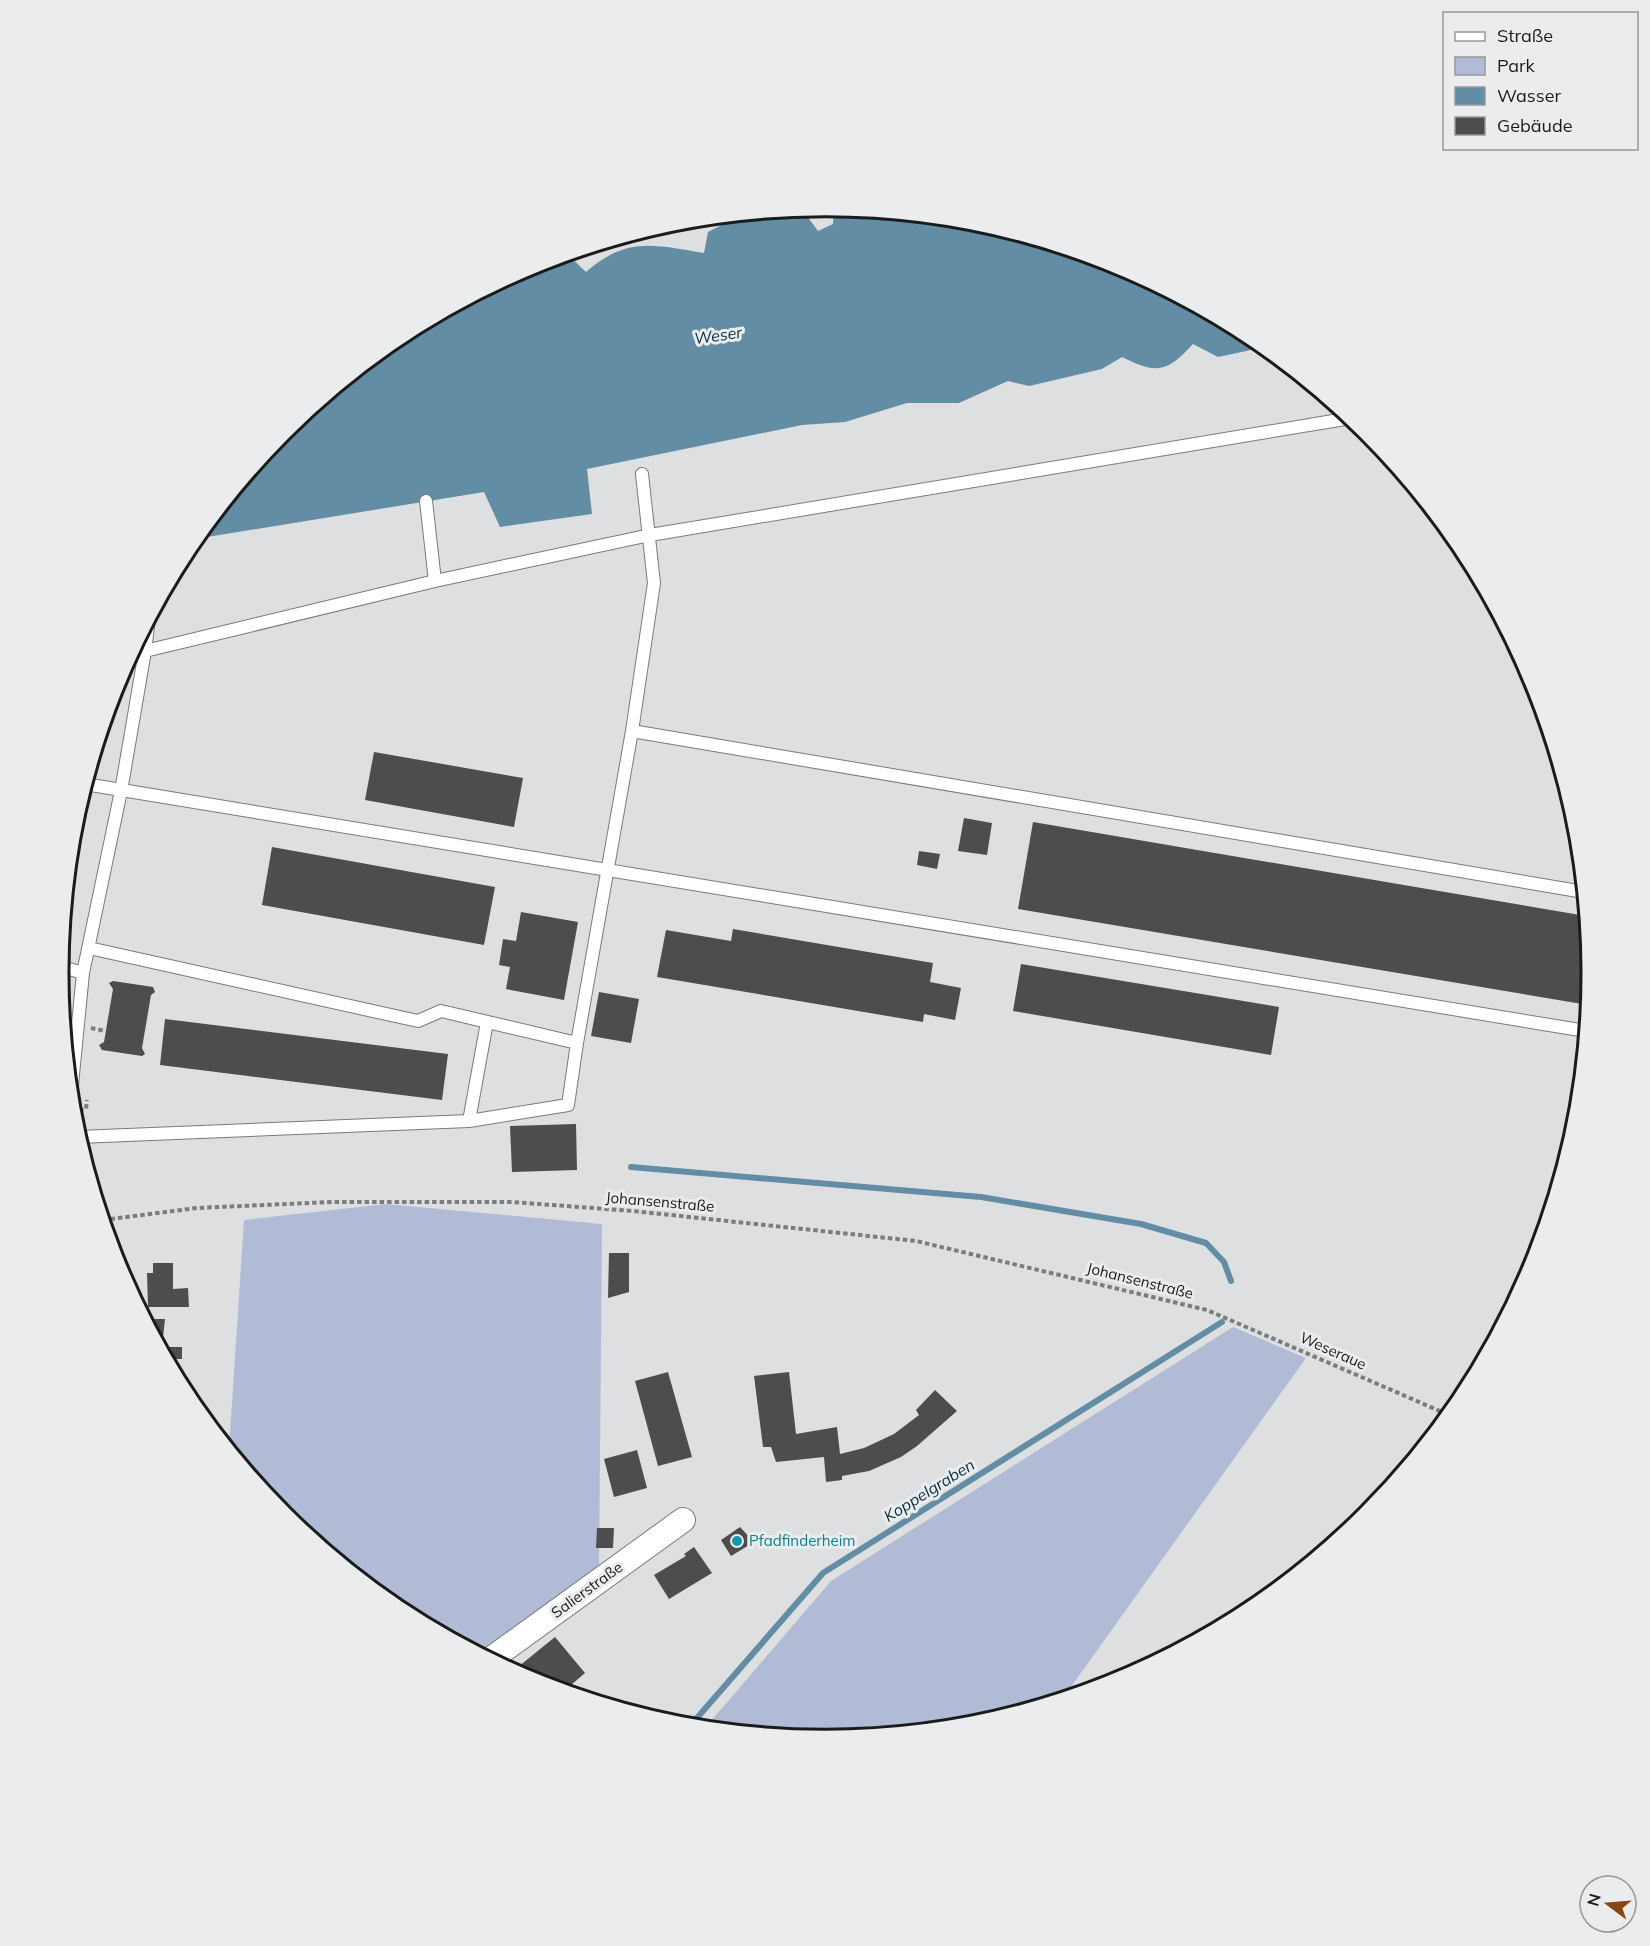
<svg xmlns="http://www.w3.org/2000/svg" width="1650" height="1946" font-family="Mulish,sans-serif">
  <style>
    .green { fill: #b2bbd5 }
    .water { fill: #638da4 }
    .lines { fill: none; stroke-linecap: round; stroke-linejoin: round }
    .stream { stroke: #638da4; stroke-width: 6 }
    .building { fill: #4d4c4e }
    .lane-casing { stroke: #797a7c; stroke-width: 14 }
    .street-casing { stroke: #797a7c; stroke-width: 26 }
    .path { stroke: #7b7c7d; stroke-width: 4; stroke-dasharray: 4.5 3; stroke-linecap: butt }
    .lane { stroke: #fff; stroke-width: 12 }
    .street { stroke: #fff; stroke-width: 24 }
    .culture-dot { fill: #0f9aa8; stroke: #ebecee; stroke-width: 2 }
    .labels { text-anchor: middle; stroke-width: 6; stroke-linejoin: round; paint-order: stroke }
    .street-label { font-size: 15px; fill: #1a1b1b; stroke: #ebecee }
    .culture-label { font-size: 15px; fill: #0d838f; stroke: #ebecee; text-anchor: start }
    .water-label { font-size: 16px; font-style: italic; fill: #062d3f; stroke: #ebecee }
    .rim { fill: none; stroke: #1a1b1b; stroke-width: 3 }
  </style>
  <rect width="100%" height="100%" fill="#dedfe1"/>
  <!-- green -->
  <path class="green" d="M 386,1204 L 602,1224 L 599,1573 L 483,1655 L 399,1610 L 283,1515 L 229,1449 L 244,1220 Z
    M 1233,1327 L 1306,1358 L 1063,1698 L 974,1725 L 825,1739 L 705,1728 L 831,1581 Z"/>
  <!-- water -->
  <path class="water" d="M 834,207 L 975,221 L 1119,265 L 1251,336 L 1265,347 L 1218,357 L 1193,344 C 1167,373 1156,374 1122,357 L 1102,369 L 1029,386 L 1008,381 L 959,403 L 907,403 L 845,422 L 802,425 L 587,469 L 592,514 L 500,527 L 484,492 L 195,539 L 283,431 L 399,335 L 532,265 L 567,254 L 586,272 C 627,236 654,245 704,253 L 708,232 L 741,215 L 802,209 L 818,231 L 833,224 Z"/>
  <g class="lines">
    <!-- stream -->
    <path class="stream" d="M 631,1167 L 981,1197 L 1141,1224 L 1206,1243 L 1224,1262 L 1231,1281
      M 690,1726 L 823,1573 L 1222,1322"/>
  </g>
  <!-- building -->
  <path class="building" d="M 374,752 L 523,778 L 514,827 L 365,800 Z
    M 964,818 L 992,823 L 987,855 L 958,851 Z
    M 1033,822 L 1586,916 L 1591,973 L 1588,1005 L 1018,909 Z
    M 272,847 L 495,887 L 484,945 L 262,905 Z
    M 919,851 L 940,854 L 937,869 L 917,865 Z
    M 521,912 L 578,922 L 564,1000 L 506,989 L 510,967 L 499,965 L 503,939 L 516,941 Z
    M 733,929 L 933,963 L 930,982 L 961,988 L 955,1020 L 924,1014 L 923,1022 L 657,977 L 666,930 L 731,941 Z
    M 1021,964 L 1279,1007 L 1271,1055 L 1013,1011 Z
    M 113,981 L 153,987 L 155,992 L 151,995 L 142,1048 L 145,1054 L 142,1056 L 102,1050 L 99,1045 L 104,1042 L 113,989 L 109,983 Z
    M 599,992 L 639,999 L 631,1043 L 591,1036 Z
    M 165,1019 L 448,1054 L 442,1100 L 160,1065 Z
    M 576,1124 L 577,1170 L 512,1172 L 510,1126 Z
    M 609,1253 L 629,1253 L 629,1292 L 608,1298 Z
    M 153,1263 L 173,1263 L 173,1289 L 188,1288 L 189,1307 L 148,1307 L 147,1273 L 153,1273 Z
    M 148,1319 L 165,1319 L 162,1347 L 182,1347 L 182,1359 L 176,1359 L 175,1376 L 147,1324 Z
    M 668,1372 L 692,1457 L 658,1466 L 635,1381 Z
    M 789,1372 L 796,1434 L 837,1427 L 840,1454 L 864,1448 L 894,1434 L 919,1415 L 916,1410 L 935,1390 L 957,1411 L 917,1446 L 901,1457 L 869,1471 L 842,1476 L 842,1480 L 826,1482 L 824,1457 L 776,1462 L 771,1447 L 763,1447 L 754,1376 Z
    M 637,1450 L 647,1488 L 614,1497 L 604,1459 Z
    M 740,1527 L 754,1542 L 731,1556 L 721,1540 Z
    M 597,1528 L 614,1528 L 613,1548 L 596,1548 Z
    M 694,1547 L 712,1573 L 669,1599 L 654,1575 L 686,1556 L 684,1554 Z
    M 555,1637 L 585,1673 L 564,1691 L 531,1681 L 513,1671 Z"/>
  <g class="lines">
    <defs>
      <path id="lane" d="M 426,501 L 435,581
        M 145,651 L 149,619
        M 632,731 L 1584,892
        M 85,784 L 1586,1031
        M 89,948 L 418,1021 L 441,1011 L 577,1043 L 632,731 L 654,583 L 642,474
        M 59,966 L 83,973
        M 71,1095 L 83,973 L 121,791 L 145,651 L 435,581 L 650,535 L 1351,418
        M 469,1121 L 487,1022
        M 78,1137 L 469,1121 L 568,1105 L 577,1043"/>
      <path id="street" d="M 491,1659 L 683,1520"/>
    </defs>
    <!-- lane casing -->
    <use href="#lane" class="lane-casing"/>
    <!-- street casing -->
    <use href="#street" class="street-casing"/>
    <!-- path -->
    <path class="path" d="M 91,1028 L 105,1031
      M 79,1110 L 86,1109 L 87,1100
      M 103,1220 L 197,1208 L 331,1202 L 512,1202 L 633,1211 L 916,1241 L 1207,1310 L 1449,1415"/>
    <!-- lane -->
    <use href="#lane" class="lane"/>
    <!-- street -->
    <use href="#street" class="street"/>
  </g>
  <!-- markers -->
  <circle class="culture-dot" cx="737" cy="1541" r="6"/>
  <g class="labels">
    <!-- street labels -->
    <g class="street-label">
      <text transform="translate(660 1202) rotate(5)" y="5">Johansenstraße</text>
      <text transform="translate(1140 1281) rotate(14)" y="5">Johansenstraße</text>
      <text transform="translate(1333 1351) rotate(24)" y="5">Weseraue</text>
      <text transform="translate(587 1590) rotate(-36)" y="5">Salierstraße</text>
    </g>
    <!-- culture labels -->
    <g class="culture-label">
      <text x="749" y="1546">Pfadfinderheim</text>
    </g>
    <!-- water labels -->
    <g class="water-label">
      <text transform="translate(718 335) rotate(-8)" y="6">Weser</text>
      <text transform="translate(929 1490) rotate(-32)" y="6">Koppelgraben</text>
    </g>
  </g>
  <!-- crop -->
  <path d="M0 0H1650V1946H0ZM69 973a756 756 0 1 1 1512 0a756 756 0 1 1-1512 0Z" fill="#ebecee" fill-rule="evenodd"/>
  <path class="rim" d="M69 973a756 756 0 1 1 1512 0a756 756 0 1 1-1512 0Z"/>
  <!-- legend -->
  <rect x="1443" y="12" width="195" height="138" fill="#ebecee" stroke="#97989a" stroke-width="1.5"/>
  <rect x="1455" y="32" width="30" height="9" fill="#ffffff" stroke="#97989a" stroke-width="1.5"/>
  <text x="1497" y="42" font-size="18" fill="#1a1b1b">Straße</text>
  <rect x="1455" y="57" width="30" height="18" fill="#b2bbd5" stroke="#97989a" stroke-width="1.5"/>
  <text x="1497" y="72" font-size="18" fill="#1a1b1b">Park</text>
  <rect x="1455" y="87" width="30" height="18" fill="#638da4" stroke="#97989a" stroke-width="1.5"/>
  <text x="1497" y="102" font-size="18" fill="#1a1b1b">Wasser</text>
  <rect x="1455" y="117" width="30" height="18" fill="#4d4c4e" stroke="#97989a" stroke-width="1.5"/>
  <text x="1497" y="132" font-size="18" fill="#1a1b1b">Gebäude</text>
  <!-- north arrow -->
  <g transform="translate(1608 1904) rotate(286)"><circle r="28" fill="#ebecee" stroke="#97989a" stroke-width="1.5"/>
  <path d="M0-4.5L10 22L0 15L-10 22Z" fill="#884614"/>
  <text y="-9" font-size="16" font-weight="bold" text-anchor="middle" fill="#1a1b1b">N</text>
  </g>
</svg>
